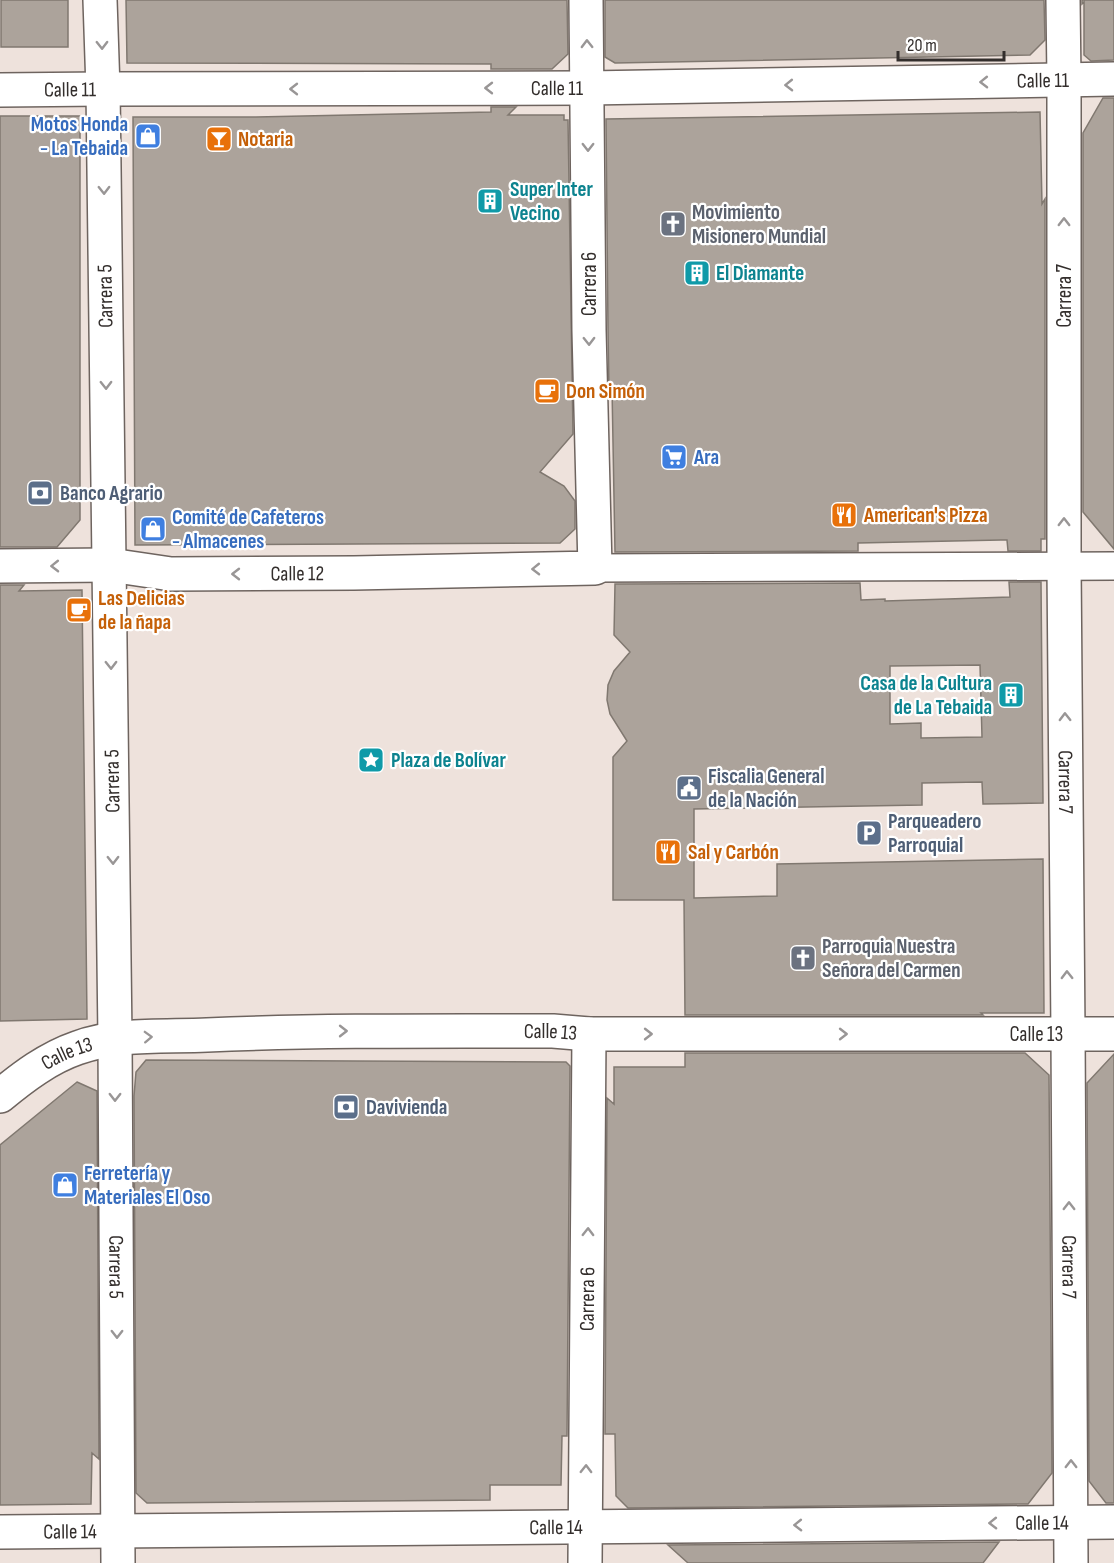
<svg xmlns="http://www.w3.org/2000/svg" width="1114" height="1563" font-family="'Sofia Sans Condensed',sans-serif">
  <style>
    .building { fill: #aca39b; stroke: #807870; stroke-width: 1.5; fill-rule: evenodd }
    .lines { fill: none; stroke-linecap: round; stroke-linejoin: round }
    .pedestrian-casing { stroke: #6e645f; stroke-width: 30 }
    .minor-casing { stroke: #6e645f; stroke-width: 36 }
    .tertiary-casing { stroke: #6e645f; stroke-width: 36 }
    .secondary-casing { stroke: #6e645f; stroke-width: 36 }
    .pedestrian { stroke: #fff; stroke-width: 27 }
    .minor { stroke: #fff; stroke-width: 33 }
    .tertiary { stroke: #fff; stroke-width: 33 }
    .secondary { stroke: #fff; stroke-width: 33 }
    .oneway { stroke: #999696 }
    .labels { text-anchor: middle; stroke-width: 4.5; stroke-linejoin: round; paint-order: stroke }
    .street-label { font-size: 21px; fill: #332e2c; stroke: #fff }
    .shop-label { font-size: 21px; font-weight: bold; fill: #366cbe; stroke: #fff; text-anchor: start }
    .food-label { font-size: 21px; font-weight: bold; fill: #c56008; stroke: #fff; text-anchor: start }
    .culture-label { font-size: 21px; font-weight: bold; fill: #0d838f; stroke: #fff; text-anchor: start }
    .worship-label { font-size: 21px; font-weight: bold; fill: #5b616d; stroke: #fff; text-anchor: start }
    .service-label { font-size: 21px; font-weight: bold; fill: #4e5e75; stroke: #fff; text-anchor: start }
  </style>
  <rect width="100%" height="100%" fill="#eee2dc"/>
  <!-- building -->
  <path class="building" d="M 1,0 L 68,0 L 68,47 L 1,47 Z
    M 126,0 L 567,0 L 568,54 L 552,69 L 491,69 L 491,64 L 127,63 Z
    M 605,0 L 1044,0 L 1045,40 L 1030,55 L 615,63 L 605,57 Z
    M 1082,0 L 1114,0 L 1114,60 L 1091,61 L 1084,55 L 1084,2 L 1082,4 Z
    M 1103,98 L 1114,98 L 1114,549 L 1083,512 L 1083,133 Z
    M 491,107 L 516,107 L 508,115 L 564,115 L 564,120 L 568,120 L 573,434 L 540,472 L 564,486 L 575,501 L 575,529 L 560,543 L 135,545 L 133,117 L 256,117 L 491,112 Z
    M 1040,112 L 1042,204 L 1045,199 L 1045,539 L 1041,539 L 1041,551 L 1008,551 L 1007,540 L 1001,540 L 858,543 L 858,551 L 615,552 L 612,388 L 609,391 L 608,330 L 606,119 Z
    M 0,116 L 80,116 L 80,520 L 57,547 L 0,547 Z
    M 1009,582 L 1041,582 L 1043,803 L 983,804 L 982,782 L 922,783 L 922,805 L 694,809 L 694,898 L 777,896 L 777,864 L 1043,859 L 1044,1013 L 981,1013 L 983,1015 L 685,1015 L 684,900 L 613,900 L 613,757 L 627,741 L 610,714 L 607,700 L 608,685 L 614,671 L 630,652 L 614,635 L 615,584 L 860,583 L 861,600 L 885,599 L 885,601 L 1010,597 ZM 980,665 L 982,737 L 921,738 L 921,723 L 890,724 L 890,666 Z
    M 0,585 L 24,585 L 19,591 L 82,590 L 87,1019 L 0,1021 Z
    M 685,1053 L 1025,1053 L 1049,1075 L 1052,1473 L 1028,1504 L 628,1508 L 616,1496 L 615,1434 L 605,1434 L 607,1098 L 614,1104 L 614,1067 L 685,1067 Z
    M 1114,1054 L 1114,1503 L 1106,1503 L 1089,1481 L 1087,1083 Z
    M 146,1060 L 566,1062 L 570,1066 L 567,1436 L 562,1436 L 561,1485 L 490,1485 L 490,1500 L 147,1503 L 136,1493 L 134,1096 L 136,1072 Z
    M 77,1082 L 97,1091 L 99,1459 L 92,1453 L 91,1504 L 0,1505 L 0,1145 Z
    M 999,1542 L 983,1563 L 688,1563 L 668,1545 Z"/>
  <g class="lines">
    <defs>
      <path id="pedestrian" d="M 595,568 L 1114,566"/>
      <g id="minor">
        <path d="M 1063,0 L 1064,80"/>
        <path id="s1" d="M 0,90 L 103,89"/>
        <path id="s2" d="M 1068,1033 L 1071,1563"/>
        <path id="s3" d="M 115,1039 L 118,1563"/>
        <path id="s4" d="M 0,1532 L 1114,1522"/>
        <path id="s5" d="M 585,1563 L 589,1034"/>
      </g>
      <g id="tertiary">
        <path d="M 100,0 L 103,89"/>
        <path id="s6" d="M 1064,80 L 1064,566 L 1068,1033"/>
        <path id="s7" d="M 110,565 L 171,574 L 354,573 L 595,568 L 589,330 L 586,0"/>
      </g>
      <g id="secondary">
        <path d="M 0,566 L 110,565"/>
        <path id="s8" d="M 115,1039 L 103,89 L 588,88 L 1114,79"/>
        <path id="s9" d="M 0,1096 C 23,1077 48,1058 77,1048 C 118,1033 164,1037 207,1035 C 322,1030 438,1031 553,1031 L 589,1034 L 1114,1034"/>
      </g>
    </defs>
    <!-- pedestrian casing -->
    <use href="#pedestrian" class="pedestrian-casing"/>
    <!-- minor casing -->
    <use href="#minor" class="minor-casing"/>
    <!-- tertiary casing -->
    <use href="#tertiary" class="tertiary-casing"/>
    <!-- secondary casing -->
    <use href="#secondary" class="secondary-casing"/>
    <!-- pedestrian -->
    <use href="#pedestrian" class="pedestrian"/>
    <!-- minor -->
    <use href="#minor" class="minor"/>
    <!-- tertiary -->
    <use href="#tertiary" class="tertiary"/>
    <!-- secondary -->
    <use href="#secondary" class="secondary"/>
  </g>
  <!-- one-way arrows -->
  <defs><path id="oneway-chevron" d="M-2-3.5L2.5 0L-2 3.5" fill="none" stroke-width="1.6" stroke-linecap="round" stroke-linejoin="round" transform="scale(1.5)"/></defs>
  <g class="oneway">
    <use href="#oneway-chevron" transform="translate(587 44) rotate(-91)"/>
    <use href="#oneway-chevron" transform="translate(102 45) rotate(89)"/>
    <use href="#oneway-chevron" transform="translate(984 82) rotate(179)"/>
    <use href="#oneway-chevron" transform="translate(789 85) rotate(179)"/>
    <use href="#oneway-chevron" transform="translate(489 88) rotate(180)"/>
    <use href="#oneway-chevron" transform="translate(294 89) rotate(180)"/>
    <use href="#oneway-chevron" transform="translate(588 147) rotate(90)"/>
    <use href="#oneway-chevron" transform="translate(104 190) rotate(89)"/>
    <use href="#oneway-chevron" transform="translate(1064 222) rotate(-90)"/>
    <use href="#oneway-chevron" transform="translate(589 341) rotate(89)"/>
    <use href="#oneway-chevron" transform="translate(106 385) rotate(89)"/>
    <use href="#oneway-chevron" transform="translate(1064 522) rotate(-90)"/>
    <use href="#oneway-chevron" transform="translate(55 566) rotate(179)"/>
    <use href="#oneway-chevron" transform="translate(536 569) rotate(179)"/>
    <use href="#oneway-chevron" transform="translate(236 574) rotate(180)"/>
    <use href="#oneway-chevron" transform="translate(111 665) rotate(89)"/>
    <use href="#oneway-chevron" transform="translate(1065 717) rotate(-91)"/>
    <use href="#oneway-chevron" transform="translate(113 860) rotate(89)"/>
    <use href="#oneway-chevron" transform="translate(1067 975) rotate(-91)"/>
    <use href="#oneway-chevron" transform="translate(343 1031)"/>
    <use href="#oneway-chevron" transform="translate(648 1034)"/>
    <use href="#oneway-chevron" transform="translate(843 1034)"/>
    <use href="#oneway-chevron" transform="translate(148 1037) rotate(-2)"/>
    <use href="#oneway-chevron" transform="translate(115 1097) rotate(90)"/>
    <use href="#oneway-chevron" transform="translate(1069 1206) rotate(-90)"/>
    <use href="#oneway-chevron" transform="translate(588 1232) rotate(-89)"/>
    <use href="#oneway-chevron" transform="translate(117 1334) rotate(90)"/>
    <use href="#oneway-chevron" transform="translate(1071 1464) rotate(-90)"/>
    <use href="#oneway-chevron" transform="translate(586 1469) rotate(-89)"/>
    <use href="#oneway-chevron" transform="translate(993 1523) rotate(179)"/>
    <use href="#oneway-chevron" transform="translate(798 1525) rotate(179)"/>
  </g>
  <!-- icons -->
  <defs>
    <symbol id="shop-square" viewBox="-11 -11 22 22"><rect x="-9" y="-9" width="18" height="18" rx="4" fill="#3f7fe0" stroke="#fff"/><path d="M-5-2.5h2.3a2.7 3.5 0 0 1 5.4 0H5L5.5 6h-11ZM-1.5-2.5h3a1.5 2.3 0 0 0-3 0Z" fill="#fff"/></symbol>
    <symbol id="bar-square" viewBox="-11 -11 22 22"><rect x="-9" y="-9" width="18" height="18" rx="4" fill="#e8710a" stroke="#fff"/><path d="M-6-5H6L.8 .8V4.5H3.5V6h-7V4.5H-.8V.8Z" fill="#fff"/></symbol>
    <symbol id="building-square" viewBox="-11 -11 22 22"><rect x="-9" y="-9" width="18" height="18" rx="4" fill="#0f9aa8" stroke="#fff"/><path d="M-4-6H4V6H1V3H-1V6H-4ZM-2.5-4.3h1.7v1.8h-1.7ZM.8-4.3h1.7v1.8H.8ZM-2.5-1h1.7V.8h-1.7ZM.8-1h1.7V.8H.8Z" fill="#fff"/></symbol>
    <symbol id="church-square" viewBox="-11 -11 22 22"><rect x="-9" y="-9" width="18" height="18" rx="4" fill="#6b7280" stroke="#fff"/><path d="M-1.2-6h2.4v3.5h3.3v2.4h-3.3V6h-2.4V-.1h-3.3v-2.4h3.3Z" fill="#fff"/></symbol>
    <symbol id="cafe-square" viewBox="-11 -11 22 22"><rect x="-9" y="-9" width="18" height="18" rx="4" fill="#e8710a" stroke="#fff"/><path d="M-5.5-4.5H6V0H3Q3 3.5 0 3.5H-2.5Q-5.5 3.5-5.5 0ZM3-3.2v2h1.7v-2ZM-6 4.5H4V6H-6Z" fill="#fff"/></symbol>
    <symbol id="supermarket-square" viewBox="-11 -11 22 22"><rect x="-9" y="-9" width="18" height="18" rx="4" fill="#3f7fe0" stroke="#fff"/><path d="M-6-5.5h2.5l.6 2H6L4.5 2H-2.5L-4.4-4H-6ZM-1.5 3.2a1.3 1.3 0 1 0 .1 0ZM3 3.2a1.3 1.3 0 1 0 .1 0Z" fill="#fff"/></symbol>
    <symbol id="bank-square" viewBox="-11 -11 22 22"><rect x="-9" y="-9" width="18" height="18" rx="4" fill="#5c6f8a" stroke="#fff"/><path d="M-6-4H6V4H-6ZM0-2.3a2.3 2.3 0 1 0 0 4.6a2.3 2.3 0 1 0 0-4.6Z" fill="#fff"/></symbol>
    <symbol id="restaurant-square" viewBox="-11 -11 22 22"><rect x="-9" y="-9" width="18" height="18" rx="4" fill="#e8710a" stroke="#fff"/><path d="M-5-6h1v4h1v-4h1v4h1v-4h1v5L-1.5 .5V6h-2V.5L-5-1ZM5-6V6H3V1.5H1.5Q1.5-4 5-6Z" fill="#fff"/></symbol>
    <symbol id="sight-square" viewBox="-11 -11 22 22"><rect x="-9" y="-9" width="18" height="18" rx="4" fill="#0f9aa8" stroke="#fff"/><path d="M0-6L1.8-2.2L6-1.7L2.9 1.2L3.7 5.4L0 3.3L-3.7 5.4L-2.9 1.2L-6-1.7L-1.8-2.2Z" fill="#fff"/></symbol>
    <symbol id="civic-square" viewBox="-11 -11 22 22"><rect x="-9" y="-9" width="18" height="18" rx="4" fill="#5c6f8a" stroke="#fff"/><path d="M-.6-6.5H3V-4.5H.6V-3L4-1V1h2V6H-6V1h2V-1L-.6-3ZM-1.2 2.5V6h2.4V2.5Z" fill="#fff"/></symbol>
    <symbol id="parking-square" viewBox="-11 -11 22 22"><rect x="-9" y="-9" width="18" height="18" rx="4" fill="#5c6f8a" stroke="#fff"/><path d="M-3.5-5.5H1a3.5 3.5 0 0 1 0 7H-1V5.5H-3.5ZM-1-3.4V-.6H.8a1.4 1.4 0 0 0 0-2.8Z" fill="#fff"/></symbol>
  </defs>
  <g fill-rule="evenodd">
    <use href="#shop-square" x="133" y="121" width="30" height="30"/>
    <use href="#bar-square" x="204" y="124" width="30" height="30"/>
    <use href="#building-square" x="475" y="186" width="30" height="30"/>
    <use href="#church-square" x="658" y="209" width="30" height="30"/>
    <use href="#building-square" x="682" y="258" width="30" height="30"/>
    <use href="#cafe-square" x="532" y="376" width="30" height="30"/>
    <use href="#supermarket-square" x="659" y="442" width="30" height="30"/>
    <use href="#bank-square" x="25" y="478" width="30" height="30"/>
    <use href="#restaurant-square" x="829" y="500" width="30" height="30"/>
    <use href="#shop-square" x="138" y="514" width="30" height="30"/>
    <use href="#cafe-square" x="64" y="595" width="30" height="30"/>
    <use href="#building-square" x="996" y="680" width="30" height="30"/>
    <use href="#sight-square" x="356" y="745" width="30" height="30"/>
    <use href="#civic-square" x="674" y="773" width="30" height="30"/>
    <use href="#parking-square" x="854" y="818" width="30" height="30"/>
    <use href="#restaurant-square" x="653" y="837" width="30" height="30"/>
    <use href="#church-square" x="788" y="943" width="30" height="30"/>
    <use href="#bank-square" x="331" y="1092" width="30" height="30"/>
    <use href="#shop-square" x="50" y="1170" width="30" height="30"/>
  </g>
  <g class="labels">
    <!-- street labels -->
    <g class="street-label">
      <text dy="7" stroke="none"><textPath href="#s8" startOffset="1890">Calle 11</textPath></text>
      <text dy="7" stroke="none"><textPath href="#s8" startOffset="1404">Calle 11</textPath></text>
      <text dy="7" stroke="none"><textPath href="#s1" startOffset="70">Calle 11</textPath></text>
      <text transform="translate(589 284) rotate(-90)" y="7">Carrera 6</text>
      <text transform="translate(105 296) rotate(-91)" y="7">Carrera 5</text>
      <text transform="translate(1064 296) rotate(-90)" y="7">Carrera 7</text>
      <text dy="7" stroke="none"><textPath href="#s7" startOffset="188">Calle 12</textPath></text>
      <text transform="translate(112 781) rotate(-91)" y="7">Carrera 5</text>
      <text dy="7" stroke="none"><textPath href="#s6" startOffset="702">Carrera 7</textPath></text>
      <text dy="7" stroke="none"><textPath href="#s9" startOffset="566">Calle 13</textPath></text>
      <text dy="7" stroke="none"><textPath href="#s9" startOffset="1052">Calle 13</textPath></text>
      <text dy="7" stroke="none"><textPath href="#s9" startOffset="80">Calle 13</textPath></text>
      <text dy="7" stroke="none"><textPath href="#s3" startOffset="228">Carrera 5</textPath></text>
      <text dy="7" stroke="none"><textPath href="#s2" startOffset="234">Carrera 7</textPath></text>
      <text dy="7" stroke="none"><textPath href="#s5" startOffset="264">Carrera 6</textPath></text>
      <text dy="7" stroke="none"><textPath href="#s4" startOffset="1042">Calle 14</textPath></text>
      <text dy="7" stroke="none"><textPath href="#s4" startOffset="556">Calle 14</textPath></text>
      <text dy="7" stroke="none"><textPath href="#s4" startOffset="70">Calle 14</textPath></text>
    </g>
    <!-- shop labels -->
    <g class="shop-label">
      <text x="128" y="131" text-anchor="end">Motos Honda<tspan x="128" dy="24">- La Tebaida</tspan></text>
      <text x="694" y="464">Ara</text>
      <text x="172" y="524">Comité de Cafeteros<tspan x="172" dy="24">- Almacenes</tspan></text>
      <text x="84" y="1180">Ferretería y<tspan x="84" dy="24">Materiales El Oso</tspan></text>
    </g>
    <!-- food labels -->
    <g class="food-label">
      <text x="238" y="146">Notaria</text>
      <text x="566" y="398">Don Simón</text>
      <text x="864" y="522">American's Pizza</text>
      <text x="98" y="605">Las Delicias<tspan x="98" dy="24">de la ñapa</tspan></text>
      <text x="688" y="859">Sal y Carbón</text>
    </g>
    <!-- culture labels -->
    <g class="culture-label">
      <text x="510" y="196">Super Inter<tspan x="510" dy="24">Vecino</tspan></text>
      <text x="716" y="280">El Diamante</text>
      <text x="992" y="690" text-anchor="end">Casa de la Cultura<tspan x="992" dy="24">de La Tebaida</tspan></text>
      <text x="391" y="767">Plaza de Bolívar</text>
    </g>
    <!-- worship labels -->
    <g class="worship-label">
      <text x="692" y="219">Movimiento<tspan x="692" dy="24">Misionero Mundial</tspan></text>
      <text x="822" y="953">Parroquia Nuestra<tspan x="822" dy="24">Señora del Carmen</tspan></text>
    </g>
    <!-- service labels -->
    <g class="service-label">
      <text x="60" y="500">Banco Agrario</text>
      <text x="708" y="783">Fiscalia General<tspan x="708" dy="24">de la Nación</tspan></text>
      <text x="888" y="828">Parqueadero<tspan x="888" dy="24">Parroquial</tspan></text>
      <text x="366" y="1114">Davivienda</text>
    </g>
  </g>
  <!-- scale -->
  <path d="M898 51v9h106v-9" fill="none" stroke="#332e2c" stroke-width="3"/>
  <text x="907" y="51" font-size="18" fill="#332e2c" stroke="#ffffff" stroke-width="4.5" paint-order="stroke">20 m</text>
</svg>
